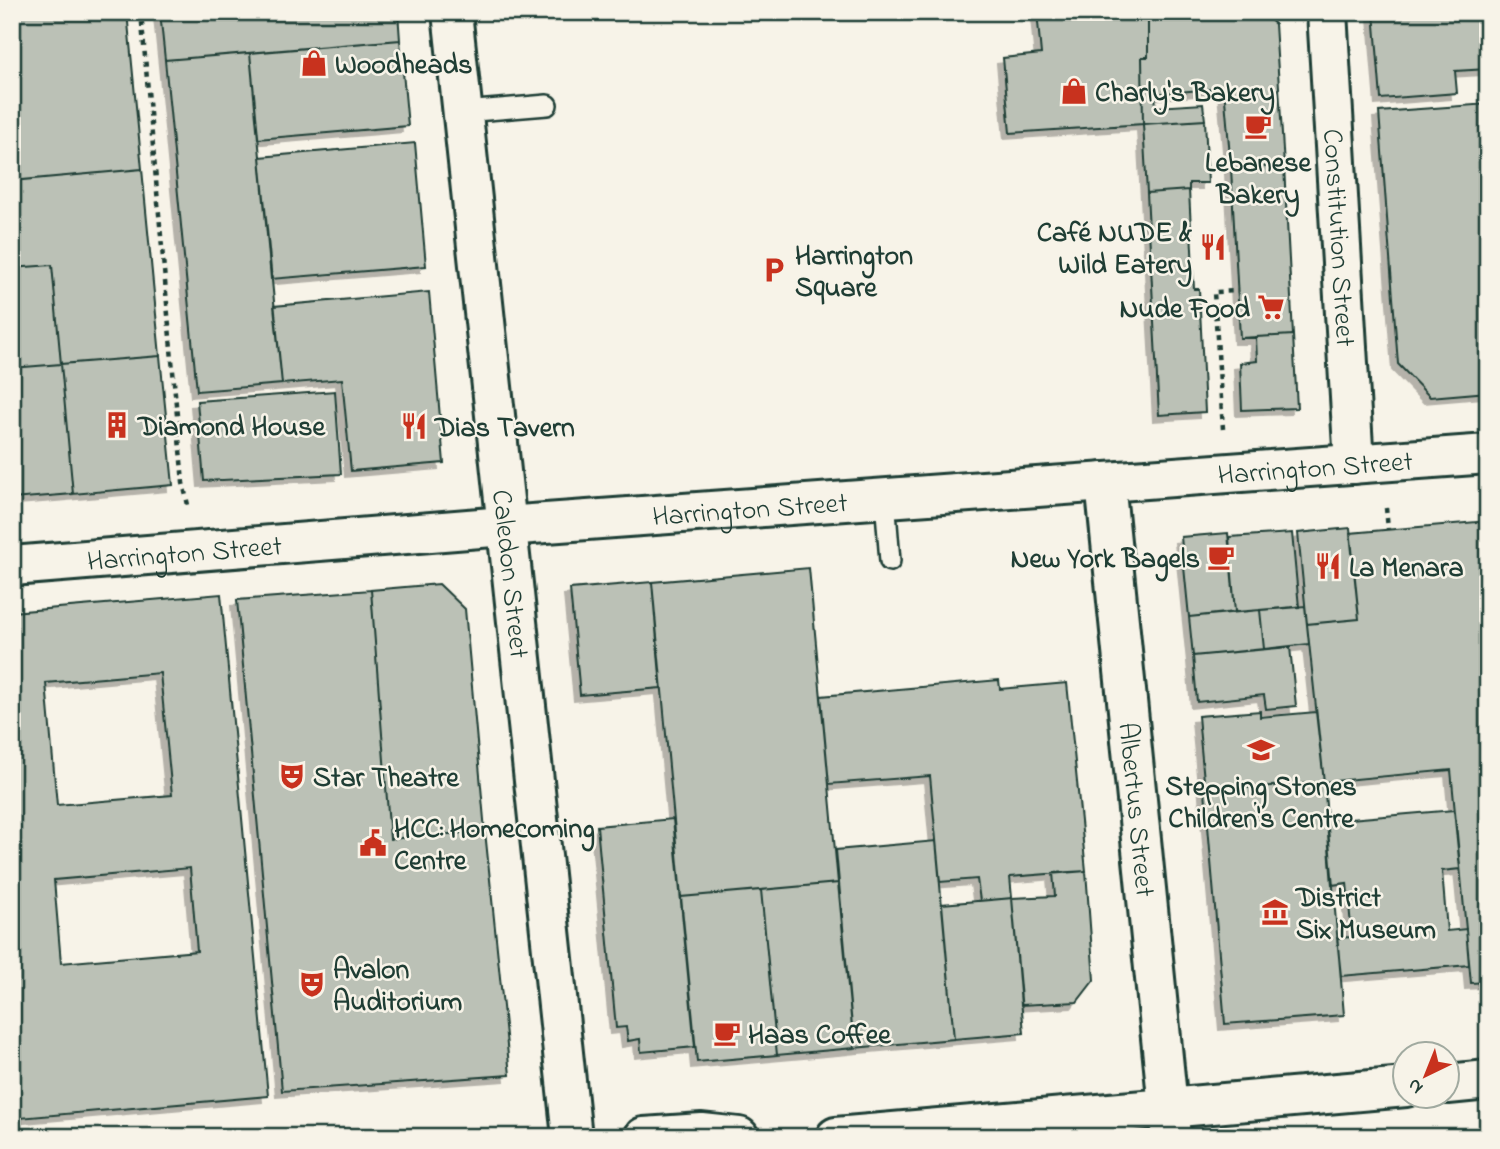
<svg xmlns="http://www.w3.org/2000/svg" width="1500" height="1149" font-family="'Indie Flower',sans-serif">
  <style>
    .building { fill: #bbc1b6; stroke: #1f3d34; stroke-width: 2; fill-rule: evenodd; filter: url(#shadow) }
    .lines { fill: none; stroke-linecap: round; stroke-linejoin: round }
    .service-casing { stroke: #1f3d34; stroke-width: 24 }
    .minor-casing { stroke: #1f3d34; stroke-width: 44 }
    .secondary-casing { stroke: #1f3d34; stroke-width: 44 }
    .path { stroke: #1f3d34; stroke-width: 4.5; stroke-dasharray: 5 5; stroke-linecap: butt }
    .service { stroke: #f7f3e8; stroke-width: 19 }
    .minor { stroke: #f7f3e8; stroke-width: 38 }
    .secondary { stroke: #f7f3e8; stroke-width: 38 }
    .labels { text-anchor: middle; stroke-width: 5; stroke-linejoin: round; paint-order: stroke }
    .poi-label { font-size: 28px; font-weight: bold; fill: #1f3d34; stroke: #f7f3e8; text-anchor: start }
    .street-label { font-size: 28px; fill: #1f3d34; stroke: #f7f3e8 }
  </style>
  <defs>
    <filter id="shadow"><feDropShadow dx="-6" dy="6" stdDeviation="0" flood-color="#0004"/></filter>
  </defs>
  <rect width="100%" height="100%" fill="#f7f3e8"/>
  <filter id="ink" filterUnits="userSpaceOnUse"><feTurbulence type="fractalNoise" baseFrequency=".0143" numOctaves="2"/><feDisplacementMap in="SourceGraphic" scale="14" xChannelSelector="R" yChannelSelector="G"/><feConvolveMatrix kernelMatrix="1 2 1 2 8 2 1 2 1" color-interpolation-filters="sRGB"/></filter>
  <g filter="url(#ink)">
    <!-- building -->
    <path class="building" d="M 12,12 L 127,12 L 142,169 L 12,181 Z
      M 160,12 L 398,12 L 400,40 L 165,60 Z
      M 1037,12 L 1148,12 L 1148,57 L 1142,57 L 1143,124 L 1010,133 L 1003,58 L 1041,54 Z
      M 1148,12 L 1261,12 L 1275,24 L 1284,166 L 1231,168 L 1224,88 L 1155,94 L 1156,107 L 1203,104 L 1205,120 L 1143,124 L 1142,57 L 1148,57 Z
      M 1374,12 L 1488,12 L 1488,69 L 1455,71 L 1457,93 L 1381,99 Z
      M 400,40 L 408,126 L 258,139 L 250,53 Z
      M 250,53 L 282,384 L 197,391 L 165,60 Z
      M 1488,104 L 1488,392 L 1430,397 L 1398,364 L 1379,112 Z
      M 1205,120 L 1208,183 L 1189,183 L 1189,190 L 1147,193 L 1143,124 Z
      M 415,143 L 426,266 L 271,279 L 260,157 Z
      M 1284,166 L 1293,335 L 1240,338 L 1231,168 Z
      M 142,169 L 160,356 L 61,364 L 52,265 L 12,268 L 12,181 Z
      M 1189,190 L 1194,289 L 1199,289 L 1205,412 L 1159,415 L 1147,193 Z
      M 52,265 L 61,364 L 12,368 L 12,268 Z
      M 429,292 L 444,463 L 351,471 L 342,379 L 282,384 L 274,306 Z
      M 1293,335 L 1297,408 L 1242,410 L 1240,363 L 1257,361 L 1256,337 Z
      M 160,356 L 173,485 L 73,494 L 61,364 Z
      M 61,364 L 73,494 L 12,499 L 12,368 Z
      M 335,391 L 341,474 L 204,481 L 197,401 Z
      M 1488,521 L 1488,982 L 1471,983 L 1451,770 L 1324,782 L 1307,624 L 1359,619 L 1350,533 Z
      M 1350,528 L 1359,619 L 1307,624 L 1298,533 Z
      M 1228,533 L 1235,612 L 1189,617 L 1181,537 Z
      M 1292,533 L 1299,607 L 1235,612 L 1229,537 Z
      M 809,568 L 838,883 L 681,897 L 652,582 Z
      M 652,582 L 661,688 L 580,695 L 570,589 Z
      M 439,584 L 465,609 L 485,831 L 390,839 L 371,590 Z
      M 371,590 L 390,839 L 485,831 L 510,1075 L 282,1091 L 237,600 Z
      M 221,594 L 268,1096 L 20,1118 L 12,1037 L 12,612 ZM 160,673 L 172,795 L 57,805 L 46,683 ZM 190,868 L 197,951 L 61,963 L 54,880 Z
      M 1305,606 L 1309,644 L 1264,649 L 1260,610 Z
      M 1260,610 L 1264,649 L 1193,656 L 1189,617 Z
      M 1290,647 L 1296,706 L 1266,709 L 1264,695 L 1197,702 L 1193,656 Z
      M 999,680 L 1000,689 L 1067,683 L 1086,871 L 1010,877 L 1012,898 L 980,901 L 977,879 L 940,882 L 930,776 L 829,784 L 821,696 Z
      M 1260,711 L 1260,717 L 1316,712 L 1324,782 L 1205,791 L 1198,716 Z
      M 1324,782 L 1344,1015 L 1225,1024 L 1205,791 Z
      M 1454,810 L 1460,869 L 1442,871 L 1447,931 L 1466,929 L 1469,965 L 1341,976 L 1337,938 L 1352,937 L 1347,883 L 1332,885 L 1327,821 Z
      M 673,819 L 695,1047 L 641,1052 L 640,1039 L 628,1041 L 626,1027 L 616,1028 L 597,826 Z
      M 936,841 L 954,1039 L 854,1048 L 836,850 Z
      M 1086,871 L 1094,980 L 1077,1002 L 1021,1005 L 1012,898 L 1055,896 L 1053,873 Z
      M 838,883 L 854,1048 L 777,1055 L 761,890 Z
      M 761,890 L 777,1055 L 697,1062 L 681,897 Z
      M 1012,898 L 1024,1033 L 954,1039 L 942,904 Z"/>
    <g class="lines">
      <defs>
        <path id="service" d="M 463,112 L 547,105
          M 885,499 L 890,561"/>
        <g id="minor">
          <path id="s1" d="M 452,12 L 572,1137"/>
          <path id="s2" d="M 1327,12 L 1354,464"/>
          <path id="s3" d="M 1105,482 L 1171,1137"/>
          <path id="s4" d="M 12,566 L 505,526 L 1488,454"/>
        </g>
        <path id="secondary" d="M 1448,1084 L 1488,1080
          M 644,1137 L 702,1133 L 739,1137
          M 836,1137 L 1406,1087"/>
      </defs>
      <!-- service casing -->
      <use href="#service" class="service-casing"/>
      <!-- minor casing -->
      <use href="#minor" class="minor-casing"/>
      <!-- secondary casing -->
      <use href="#secondary" class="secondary-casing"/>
      <!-- path -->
      <path class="path" d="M 141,12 L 183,483 L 188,505
        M 1223,429 L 1214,292 L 1237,291
        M 1386,508 L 1388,529"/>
      <!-- service -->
      <use href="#service" class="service"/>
      <!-- minor -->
      <use href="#minor" class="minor"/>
      <!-- secondary -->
      <use href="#secondary" class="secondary"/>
    </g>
  </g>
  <!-- icons -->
  <defs>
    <symbol id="shop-bare" viewBox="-9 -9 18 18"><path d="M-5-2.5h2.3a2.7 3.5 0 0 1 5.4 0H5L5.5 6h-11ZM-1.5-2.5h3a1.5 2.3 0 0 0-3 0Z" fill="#c8321e" stroke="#f7f3e8" stroke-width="2.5" paint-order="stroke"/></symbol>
    <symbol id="cafe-bare" viewBox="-9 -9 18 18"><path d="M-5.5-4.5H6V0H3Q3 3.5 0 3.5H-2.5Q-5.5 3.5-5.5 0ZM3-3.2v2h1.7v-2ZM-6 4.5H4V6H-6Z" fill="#c8321e" stroke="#f7f3e8" stroke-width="2.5" paint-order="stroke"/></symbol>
    <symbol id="restaurant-bare" viewBox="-9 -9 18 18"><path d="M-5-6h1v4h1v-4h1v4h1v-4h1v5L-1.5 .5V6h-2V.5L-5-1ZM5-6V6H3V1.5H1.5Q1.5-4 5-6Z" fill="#c8321e" stroke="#f7f3e8" stroke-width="2.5" paint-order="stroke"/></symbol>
    <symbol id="parking-bare" viewBox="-9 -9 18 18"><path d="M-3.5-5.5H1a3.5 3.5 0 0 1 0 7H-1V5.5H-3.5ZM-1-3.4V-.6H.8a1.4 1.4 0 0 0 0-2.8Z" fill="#c8321e" stroke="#f7f3e8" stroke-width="2.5" paint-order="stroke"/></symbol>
    <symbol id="supermarket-bare" viewBox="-9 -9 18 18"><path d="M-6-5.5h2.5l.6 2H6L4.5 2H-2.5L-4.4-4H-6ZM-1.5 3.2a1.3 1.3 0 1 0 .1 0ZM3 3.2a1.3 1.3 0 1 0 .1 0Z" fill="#c8321e" stroke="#f7f3e8" stroke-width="2.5" paint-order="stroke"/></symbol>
    <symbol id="building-bare" viewBox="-9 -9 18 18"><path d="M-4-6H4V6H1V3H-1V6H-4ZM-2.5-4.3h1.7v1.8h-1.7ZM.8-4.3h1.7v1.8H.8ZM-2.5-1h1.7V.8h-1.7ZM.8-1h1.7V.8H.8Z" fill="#c8321e" stroke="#f7f3e8" stroke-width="2.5" paint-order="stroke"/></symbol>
    <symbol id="school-bare" viewBox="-9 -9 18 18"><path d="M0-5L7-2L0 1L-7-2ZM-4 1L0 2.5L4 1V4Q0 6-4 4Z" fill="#c8321e" stroke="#f7f3e8" stroke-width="2.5" paint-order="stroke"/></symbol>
    <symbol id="theatre-bare" viewBox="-9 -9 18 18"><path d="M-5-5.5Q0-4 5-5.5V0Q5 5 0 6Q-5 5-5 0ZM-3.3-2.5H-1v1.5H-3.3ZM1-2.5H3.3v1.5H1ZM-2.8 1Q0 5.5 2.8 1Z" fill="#c8321e" stroke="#f7f3e8" stroke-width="2.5" paint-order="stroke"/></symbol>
    <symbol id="civic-bare" viewBox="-9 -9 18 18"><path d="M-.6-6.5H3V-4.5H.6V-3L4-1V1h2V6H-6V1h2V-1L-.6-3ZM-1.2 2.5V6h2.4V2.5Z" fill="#c8321e" stroke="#f7f3e8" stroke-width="2.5" paint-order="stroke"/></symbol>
    <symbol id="museum-bare" viewBox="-9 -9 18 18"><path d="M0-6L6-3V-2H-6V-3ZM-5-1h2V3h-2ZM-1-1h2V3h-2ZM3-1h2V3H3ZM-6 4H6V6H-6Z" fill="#c8321e" stroke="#f7f3e8" stroke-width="2.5" paint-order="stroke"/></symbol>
  </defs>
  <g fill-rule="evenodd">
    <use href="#shop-bare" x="295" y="44" width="38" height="38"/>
    <use href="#shop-bare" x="1055" y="72" width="38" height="38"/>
    <use href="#cafe-bare" x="1239" y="107" width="38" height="38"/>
    <use href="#restaurant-bare" x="1194" y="228" width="38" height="38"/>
    <use href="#parking-bare" x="755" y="251" width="38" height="38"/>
    <use href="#supermarket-bare" x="1252" y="288" width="38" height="38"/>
    <use href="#building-bare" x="98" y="406" width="38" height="38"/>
    <use href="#restaurant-bare" x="395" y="407" width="38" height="38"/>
    <use href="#cafe-bare" x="1202" y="538" width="38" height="38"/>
    <use href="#restaurant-bare" x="1309" y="547" width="38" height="38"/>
    <use href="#school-bare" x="1242" y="731" width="38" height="38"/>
    <use href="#theatre-bare" x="273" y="757" width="38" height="38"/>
    <use href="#civic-bare" x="354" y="824" width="38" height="38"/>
    <use href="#museum-bare" x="1256" y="893" width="38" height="38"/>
    <use href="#theatre-bare" x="293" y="965" width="38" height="38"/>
    <use href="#cafe-bare" x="708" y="1014" width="38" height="38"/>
  </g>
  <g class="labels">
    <!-- poi labels -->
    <g class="poi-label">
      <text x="335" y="73">Woodheads</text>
      <text x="1095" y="101">Charly's Bakery</text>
      <text x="1258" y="171" text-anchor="middle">Lebanese<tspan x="1258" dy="32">Bakery</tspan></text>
      <text x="1192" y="241" text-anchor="end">Café NUDE &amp;<tspan x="1192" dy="32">Wild Eatery</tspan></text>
      <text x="795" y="264">Harrington<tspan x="795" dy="32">Square</tspan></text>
      <text x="1250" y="317" text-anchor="end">Nude Food</text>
      <text x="138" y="435">Diamond House</text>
      <text x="435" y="436">Dias Tavern</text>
      <text x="1200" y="567" text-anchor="end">New York Bagels</text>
      <text x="1349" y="576">La Menara</text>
      <text x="313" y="786">Star Theatre</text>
      <text x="1261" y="795" text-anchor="middle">Stepping Stones<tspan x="1261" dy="32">Children's Centre</tspan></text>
      <text x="394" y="837">HCC: Homecoming<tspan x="394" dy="32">Centre</tspan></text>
      <text x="1296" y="906">District<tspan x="1296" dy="32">Six Museum</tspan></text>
      <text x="333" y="978">Avalon<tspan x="333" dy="32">Auditorium</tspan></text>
      <text x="748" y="1043">Haas Coffee</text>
    </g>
    <!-- street labels -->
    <g class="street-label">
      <text dy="10" stroke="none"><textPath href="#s2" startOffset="226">Constitution Street</textPath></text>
      <text dy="10" stroke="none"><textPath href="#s4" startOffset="1307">Harrington Street</textPath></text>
      <text dy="10" stroke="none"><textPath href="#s4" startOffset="740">Harrington Street</textPath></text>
      <text dy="10" stroke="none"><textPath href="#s4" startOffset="173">Harrington Street</textPath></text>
      <text dy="10" stroke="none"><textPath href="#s1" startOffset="565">Caledon Street</textPath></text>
      <text dy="10" stroke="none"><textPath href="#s3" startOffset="329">Albertus Street</textPath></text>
    </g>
  </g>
  <!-- margin -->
  <rect width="1500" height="1149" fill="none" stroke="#f7f3e8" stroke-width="42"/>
  <rect x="21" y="21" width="1458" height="1107" fill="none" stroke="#1f3d34" stroke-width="2.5" filter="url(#ink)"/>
  <!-- north arrow -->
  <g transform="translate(1426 1075) rotate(223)"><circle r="33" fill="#f7f3e8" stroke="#a1aaa0" stroke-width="2"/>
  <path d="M0-5L12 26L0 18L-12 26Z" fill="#c8321e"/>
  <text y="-10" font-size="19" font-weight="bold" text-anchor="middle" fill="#1f3d34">N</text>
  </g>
</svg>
